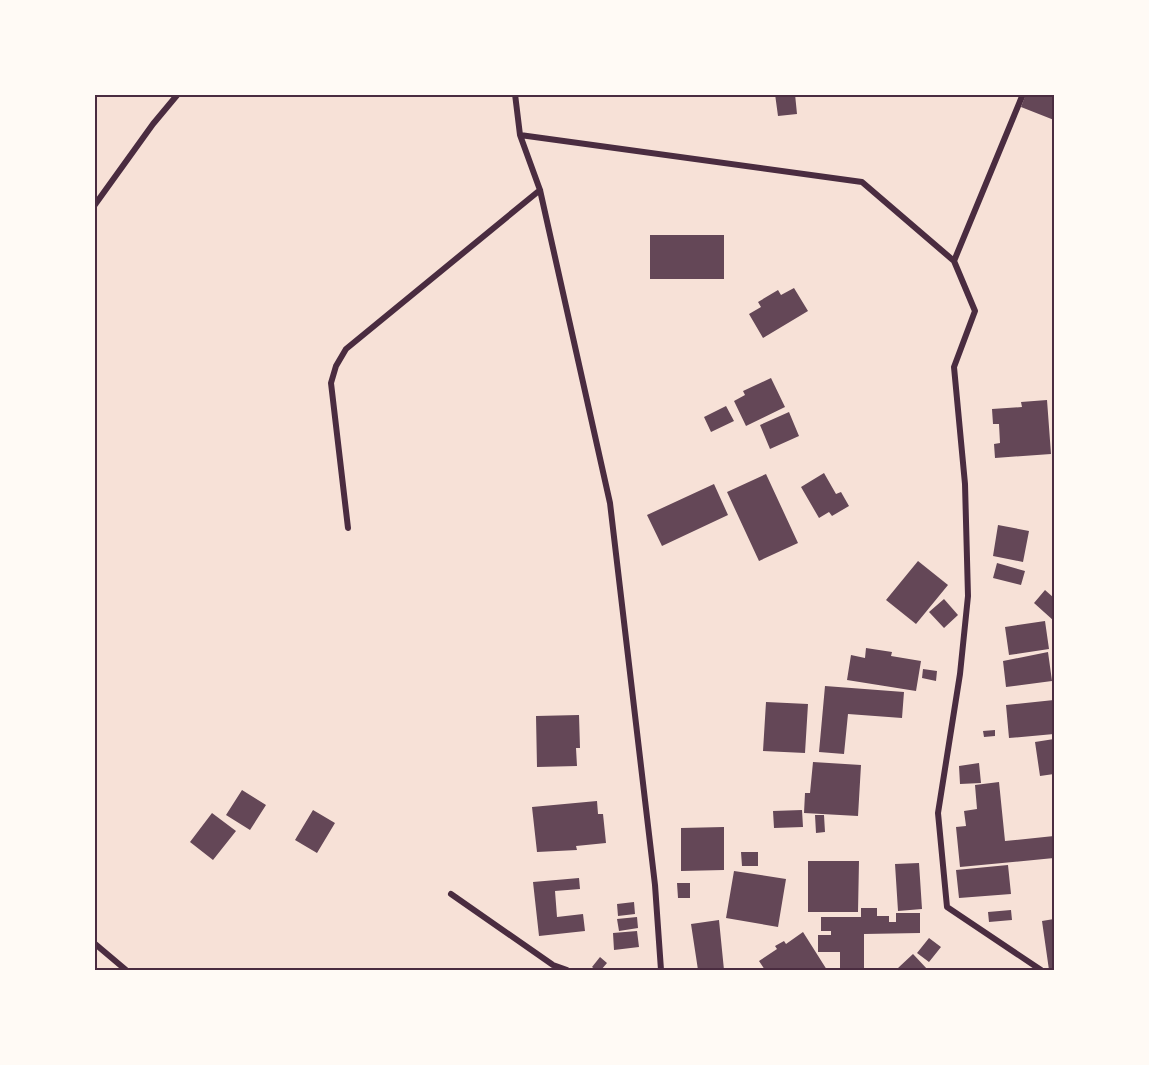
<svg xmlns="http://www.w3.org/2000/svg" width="1149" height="1065" font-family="'Fira Sans',sans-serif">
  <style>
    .building { fill: #644757 }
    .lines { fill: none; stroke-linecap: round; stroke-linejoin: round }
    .minor { stroke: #4a2c40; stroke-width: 6 }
    .neatline { fill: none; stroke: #4a2c40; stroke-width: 2 }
  </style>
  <rect width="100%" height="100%" fill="#f7e1d7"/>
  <!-- building -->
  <path class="building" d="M 775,94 L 795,94 L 797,114 L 778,116 Z
    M 1026,94 L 1054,94 L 1054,120 L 1021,107 Z
    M 650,235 L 724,235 L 724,279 L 650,279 Z
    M 794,288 L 808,311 L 763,338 L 749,314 L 761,307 L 758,302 L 778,290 L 781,295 Z
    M 771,378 L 785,407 L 746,426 L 734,401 L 745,395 L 743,391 Z
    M 1047,400 L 1051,454 L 995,458 L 994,444 L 1000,443 L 999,424 L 993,424 L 992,409 L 1022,407 L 1021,402 Z
    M 726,406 L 734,421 L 711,432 L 704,417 Z
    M 789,412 L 799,436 L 770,449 L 760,425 Z
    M 824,473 L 836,494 L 841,492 L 849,506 L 832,516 L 829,512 L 819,518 L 801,487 Z
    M 766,474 L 798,543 L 759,561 L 727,492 Z
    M 714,484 L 728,515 L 662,546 L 647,515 Z
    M 998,525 L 1029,531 L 1023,562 L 993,556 Z
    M 918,561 L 948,585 L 916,624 L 886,600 Z
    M 997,563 L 1025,571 L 1021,585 L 993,578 Z
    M 1045,590 L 1054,598 L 1054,621 L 1034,603 Z
    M 944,599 L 958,615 L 944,628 L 929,612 Z
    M 1045,621 L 1049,649 L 1009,655 L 1005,627 Z
    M 866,648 L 892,652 L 891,656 L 921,661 L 916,691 L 847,680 L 851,655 L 865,658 Z
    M 1048,652 L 1052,681 L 1006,687 L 1003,661 Z
    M 923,669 L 937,671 L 936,681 L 922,678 Z
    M 825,686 L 904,692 L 902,718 L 848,714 L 844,754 L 819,752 Z
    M 1054,700 L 1054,734 L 1009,738 L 1006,705 Z
    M 766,702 L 808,704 L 805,753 L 763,751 Z
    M 579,715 L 580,748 L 576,748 L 577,766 L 537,767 L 536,716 Z
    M 995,730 L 995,736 L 984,737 L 983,731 Z
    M 1054,739 L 1054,774 L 1040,776 L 1035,742 Z
    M 813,762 L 861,765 L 858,816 L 804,813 L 805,793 L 810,793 Z
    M 979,763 L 981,783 L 960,784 L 959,766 Z
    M 999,782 L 1005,841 L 1054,836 L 1054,858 L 960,867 L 956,827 L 966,826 L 964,811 L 977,809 L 975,785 Z
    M 242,790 L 266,805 L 250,830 L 226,815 Z
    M 597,801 L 598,814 L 603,814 L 606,843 L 576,846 L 577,850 L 537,852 L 532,807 Z
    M 313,810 L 335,823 L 317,853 L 295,840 Z
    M 802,810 L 803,827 L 774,828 L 773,811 Z
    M 212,813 L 236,831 L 213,860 L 190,842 Z
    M 815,815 L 824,815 L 825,832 L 816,833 Z
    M 724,827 L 724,870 L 681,871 L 681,828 Z
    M 741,852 L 758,852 L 758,866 L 742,866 Z
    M 808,861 L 859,861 L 858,912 L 808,912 Z
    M 919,863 L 922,909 L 898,911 L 895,864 Z
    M 1008,865 L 1011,894 L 959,898 L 956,870 Z
    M 734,871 L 786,879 L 778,927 L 726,918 Z
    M 579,878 L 580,889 L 555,891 L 557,917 L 583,914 L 585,931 L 539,936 L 533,882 Z
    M 677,883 L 690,883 L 690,898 L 678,898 Z
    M 634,902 L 635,914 L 618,916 L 617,904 Z
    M 861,908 L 877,908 L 877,916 L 889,916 L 889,922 L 896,922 L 896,913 L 920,913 L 920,933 L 864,934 L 864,970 L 840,970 L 840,952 L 818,952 L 818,935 L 831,935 L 831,931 L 821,931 L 821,917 L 861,917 Z
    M 1011,910 L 1012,920 L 989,922 L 988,912 Z
    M 637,917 L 638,928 L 619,931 L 617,919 Z
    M 1054,919 L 1054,969 L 1049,970 L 1042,921 Z
    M 719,920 L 724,970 L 698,970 L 691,924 Z
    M 637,931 L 639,947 L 614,950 L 613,933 Z
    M 803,932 L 827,970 L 765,970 L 759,961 L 777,949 L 775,946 L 784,941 L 786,944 Z
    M 929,938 L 941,947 L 929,962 L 917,953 Z
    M 913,954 L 928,970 L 900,970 L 898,968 Z
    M 600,957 L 607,963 L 601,970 L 596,970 L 592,967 Z"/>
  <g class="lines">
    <!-- minor -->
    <path class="minor" d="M 515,94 L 520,135 L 540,190 L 610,503 L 655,885 L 661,970
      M 1023,94 L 954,261 L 975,311 L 954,367 L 965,484 L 968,596 L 960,674 L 938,813 L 947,907 L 1041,970
      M 520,135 L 862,182 L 954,261
      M 94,206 L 153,124 L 178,94
      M 348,528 L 331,383 L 336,366 L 346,349 L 540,190
      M 451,894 L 553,965 L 567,970
      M 94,943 L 126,970"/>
  </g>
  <!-- border -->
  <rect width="1149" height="1065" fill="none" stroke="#fffaf5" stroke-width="192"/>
  <rect x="96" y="96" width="957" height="873" class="neatline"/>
</svg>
